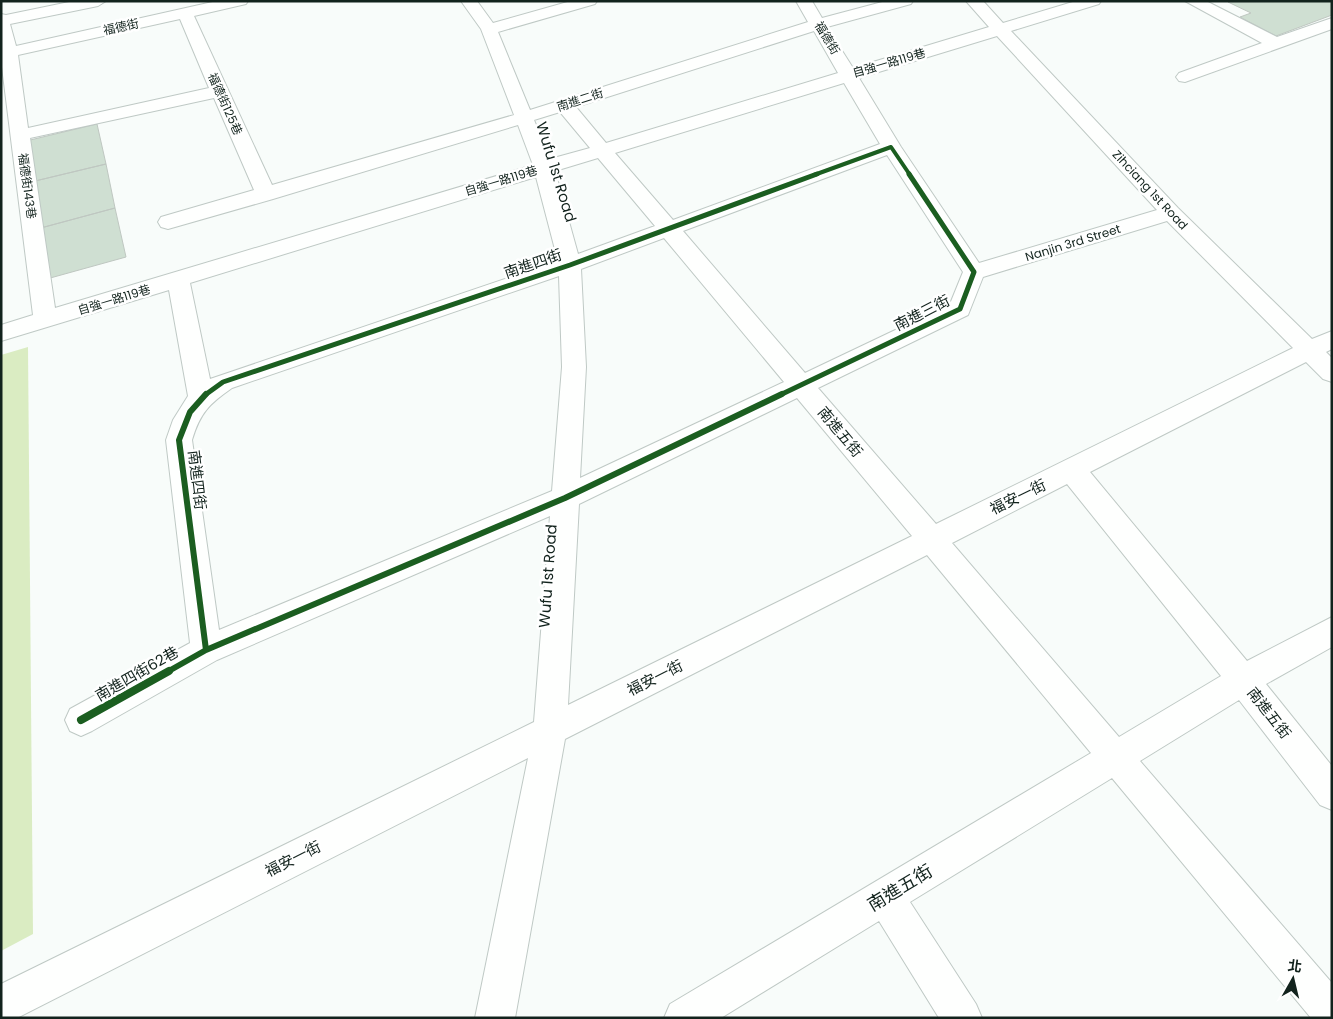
<svg xmlns="http://www.w3.org/2000/svg" width="1333" height="1019" font-family="Poppins,'Noto Sans TC',sans-serif">
  <style>
    .green { fill: #daecc2 }
    .building { fill: #cfdfd2; stroke: #bfc7c1 }
    .lines { fill: none; stroke-linecap: round; stroke-linejoin: round }
    .minor-casing { stroke: #bfc9c5; stroke-width: 2 }
    .minor { fill: #fefffe; fill-rule: evenodd }
    .cycleway-far3-casing { stroke: #fff; stroke-width: 5.5 }
    .cycleway-far2-casing { stroke: #fff; stroke-width: 8 }
    .cycleway-far1-casing { stroke: #fff; stroke-width: 9 }
    .cycleway-casing { stroke: #fff; stroke-width: 11 }
    .cycleway-far3 { stroke: #1b5e20; stroke-width: 4 }
    .cycleway-far2 { stroke: #1b5e20; stroke-width: 5 }
    .cycleway-far1 { stroke: #1b5e20; stroke-width: 6 }
    .cycleway { stroke: #1b5e20; stroke-width: 8 }
    .labels { text-anchor: middle; stroke-width: 5; stroke-linejoin: round; paint-order: stroke }
    .far-street-label { font-size: 12px; fill: #12231d; stroke: #fff }
    .street-label { font-size: 15px; fill: #12231d; stroke: #fff }
    .near-street-label { font-size: 18px; fill: #12231d; stroke: #fff }
  </style>
  <rect width="100%" height="100%" fill="#f8fcfa"/>
  <!-- green -->
  <path class="green" d="M 28,347 L 33,934 L 1,951 L 1,355 Z"/>
  <!-- building -->
  <path class="building" d="M 1332,1 L 1332,15 L 1276,36 L 1240,17 L 1251,13 L 1228,2 Z
    M 97,124 L 106,164 L 31,182 L 26,141 Z
    M 106,164 L 115,208 L 37,229 L 31,182 Z
    M 115,208 L 126,257 L 43,280 L 37,229 Z"/>
  <g class="lines">
    <defs>
      <path id="minor" d="M 74,1 L 106,1 L 98,6 L 10,24 L 16,46 L 217,1 L 248,1 L 246,4 L 194,16 L 272,185 L 514,115 L 481,29 L 461,1 L 477,1 L 493,23 L 571,1 L 597,1 L 595,4 L 498,32 L 530,110 L 808,22 L 796,1 L 812,1 L 822,18 L 886,1 L 913,1 L 911,4 L 827,27 L 853,68 L 989,27 L 966,1 L 983,1 L 1003,23 L 1076,1 L 1101,1 L 1099,4 L 1011,31 L 1178,208 L 1312,339 L 1332,331 L 1332,349 L 1326,352 L 1332,358 L 1332,382 L 1323,379 L 1306,362 L 1090,472 L 1247,661 L 1332,617 L 1332,647 L 1266,684 L 1332,766 L 1332,810 L 1320,805 L 1239,700 L 1140,761 L 1332,983 L 1332,1018 L 1311,1018 L 1112,778 L 910,902 L 976,1004 L 982,1018 L 939,1018 L 879,921 L 721,1018 L 664,1018 L 670,1004 L 1091,753 L 927,555 L 565,739 L 515,1018 L 475,1018 L 528,758 L 17,1018 L 1,1018 L 1,984 L 534,722 L 550,516 L 217,660 L 92,731 L 81,736 L 70,731 L 65,720 L 70,709 L 190,643 L 166,440 L 173,420 L 188,396 L 169,290 L 1,341 L 1,325 L 33,315 L 1,59 L 1,14 L 6,15 ZM 180,19 L 209,88 L 28,128 L 18,55 ZM 814,31 L 838,73 L 606,143 L 576,107 ZM 997,36 L 1157,210 L 979,263 L 901,147 L 859,78 ZM 844,83 L 880,144 L 673,220 L 615,153 ZM 214,98 L 254,190 L 161,217 L 158,222 L 161,227 L 168,229 L 273,199 L 518,125 L 533,165 L 55,308 L 30,138 ZM 560,112 L 590,148 L 550,159 L 534,120 ZM 887,155 L 963,272 L 950,304 L 805,373 L 683,231 ZM 598,158 L 655,226 L 578,254 L 555,171 ZM 536,177 L 558,261 L 210,379 L 190,283 ZM 1167,221 L 1293,348 L 936,524 L 818,388 L 968,315 L 983,277 ZM 664,238 L 784,382 L 580,478 L 586,367 L 581,269 ZM 559,276 L 562,367 L 552,491 L 219,630 L 192,440 C 200,413 209,404 232,388 ZM 797,398 L 912,536 L 568,705 L 579,504 ZM 1067,484 L 1221,676 L 1119,737 L 952,543 Z
        M 1185,1 L 1206,1 L 1277,37 L 1332,18 L 1332,29 L 1185,82 L 1179,81 L 1176,77 L 1179,73 L 1262,43 Z"/>
    </defs>
    <!-- minor casing -->
    <use href="#minor" class="minor-casing"/>
    <!-- minor -->
    <use href="#minor" class="minor"/>
    <defs>
      <path id="cycleway-far3" d="M 814,175 L 891,147 L 910,175"/>
      <path id="cycleway-far2" d="M 205,395 L 223,382 L 570,265 L 817,174
        M 780,395 L 960,309 L 974,272 L 909,174"/>
      <path id="cycleway-far1" d="M 206,650 L 179,440 L 190,412 L 206,394
        M 206,650 L 565,498 L 782,394
        M 167,672 L 206,650"/>
      <path id="cycleway" d="M 81,720 L 169,671"/>
    </defs>
    <!-- cycleway-far3 casing -->
    <use href="#cycleway-far3" class="cycleway-far3-casing"/>
    <!-- cycleway-far2 casing -->
    <use href="#cycleway-far2" class="cycleway-far2-casing"/>
    <!-- cycleway-far1 casing -->
    <use href="#cycleway-far1" class="cycleway-far1-casing"/>
    <!-- cycleway casing -->
    <use href="#cycleway" class="cycleway-casing"/>
    <!-- cycleway-far3 -->
    <use href="#cycleway-far3" class="cycleway-far3"/>
    <!-- cycleway-far2 -->
    <use href="#cycleway-far2" class="cycleway-far2"/>
    <!-- cycleway-far1 -->
    <use href="#cycleway-far1" class="cycleway-far1"/>
    <!-- cycleway -->
    <use href="#cycleway" class="cycleway"/>
  </g>
  <g class="labels">
    <!-- far-street labels -->
    <g class="far-street-label">
      <text transform="translate(121 27) rotate(-12)" y="4">福德街</text>
      <text transform="translate(827 38) rotate(59)" y="4">福德街</text>
      <text transform="translate(889 63) rotate(-16)" y="4">自強一路119巷</text>
      <text transform="translate(580 100) rotate(-18)" y="4">南進二街</text>
      <text transform="translate(225 104) rotate(66)" y="4">福德街125巷</text>
      <text transform="translate(501 181) rotate(-17)" y="4">自強一路119巷</text>
      <text transform="translate(27 186) rotate(82)" y="4">福德街143巷</text>
      <text transform="translate(1150 190) rotate(47)" y="4">Zihciang 1st Road</text>
      <text transform="translate(1073 243) rotate(-17)" y="4">Nanjin 3rd Street</text>
      <text transform="translate(114 300) rotate(-17)" y="4">自強一路119巷</text>
    </g>
    <!-- street labels -->
    <g class="street-label">
      <text transform="translate(556 172) rotate(73)" y="5">Wufu 1st Road</text>
      <text transform="translate(533 264) rotate(-19)" y="5">南進四街</text>
      <text transform="translate(922 313) rotate(-27)" y="5">南進三街</text>
      <text transform="translate(840 432) rotate(50)" y="5">南進五街</text>
      <text transform="translate(197 480) rotate(83)" y="5">南進四街</text>
      <text transform="translate(1018 497) rotate(-26)" y="5">福安一街</text>
      <text transform="translate(548 576) rotate(-86)" y="5">Wufu 1st Road</text>
      <text transform="translate(137 674) rotate(-30)" y="5">南進四街62巷</text>
      <text transform="translate(655 678) rotate(-27)" y="5">福安一街</text>
      <text transform="translate(1269 713) rotate(52)" y="5">南進五街</text>
      <text transform="translate(293 859) rotate(-27)" y="5">福安一街</text>
    </g>
    <!-- near-street labels -->
    <g class="near-street-label">
      <text transform="translate(900 888) rotate(-31)" y="6">南進五街</text>
    </g>
  </g>
  <!-- border -->
  <rect width="1333" height="1019" fill="none" stroke="#12231d" stroke-width="5"/>
  <!-- north arrow -->
  <g transform="translate(1293 979) rotate(8)" stroke="#ffffff" stroke-width="4" paint-order="stroke">
  <path d="M0-4L9 19L0 12L-9 19Z" fill="#12231d"/>
  <text y="-8" font-size="14" font-weight="bold" text-anchor="middle" fill="#12231d">北</text>
  </g>
</svg>
